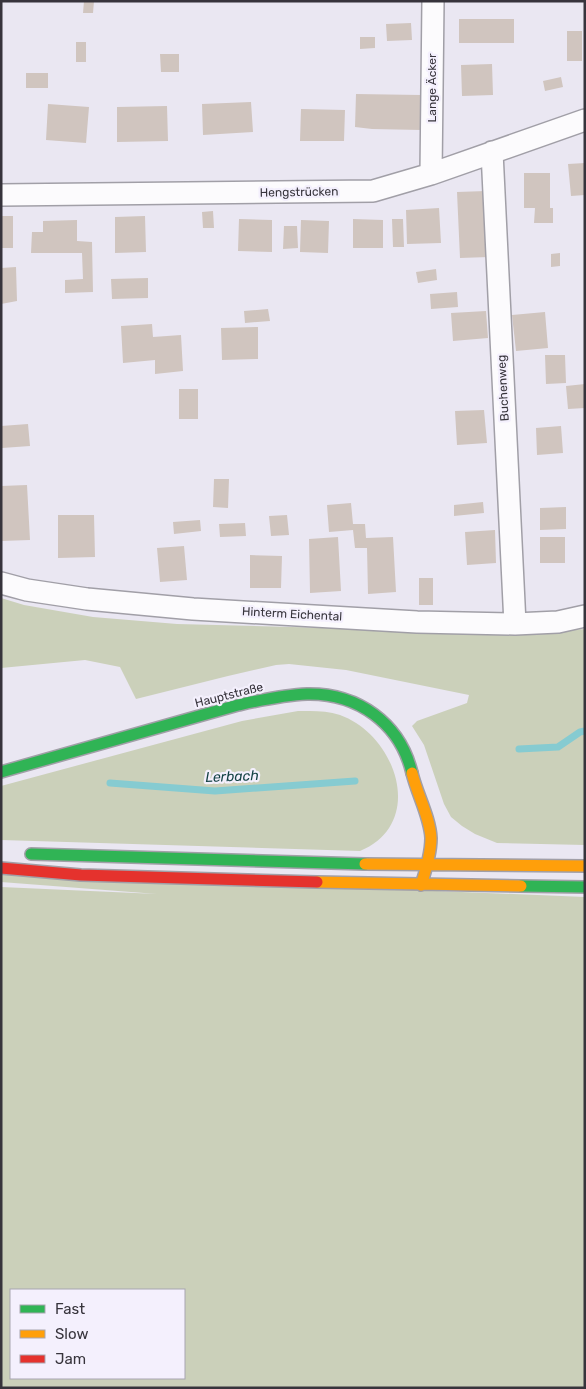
<svg xmlns="http://www.w3.org/2000/svg" width="586" height="1389" font-family="Rubik,sans-serif">
  <style>
    .green { fill: #cbd0ba; fill-rule: evenodd }
    .lines { fill: none; stroke-linecap: round; stroke-linejoin: round }
    .stream { stroke: #86cbd1; stroke-width: 7 }
    .building { fill: #d0c5bf }
    .street-casing { stroke: #a19fa7; stroke-width: 24 }
    .fast-casing { stroke: #a19fa7; stroke-width: 14 }
    .slow-casing { stroke: #a19fa7; stroke-width: 14 }
    .jam-casing { stroke: #a19fa7; stroke-width: 14 }
    .street { stroke: #fcfbfd; stroke-width: 21 }
    .fast { stroke: #30b455; stroke-width: 11 }
    .slow { stroke: #ff9f0a; stroke-width: 11 }
    .jam { stroke: #e5322d; stroke-width: 11 }
    .labels { text-anchor: middle; stroke-width: 4.5; stroke-linejoin: round; paint-order: stroke }
    .street-label { font-size: 12px; fill: #37343c; stroke: #f4f0fd }
    .water-label { font-size: 14px; font-style: italic; fill: #144244; stroke: #f4f0fd }
  </style>
  <rect width="100%" height="100%" fill="#eae7f2"/>
  <!-- green -->
  <path class="green" d="M 1,598 L 24,605 L 93,617 L 177,624 L 521,633 L 585,629 L 585,845 L 497,843 L 475,834 L 462,826 L 451,817 L 444,804 L 424,745 L 412,726 L 417,721 L 467,703 L 469,695 L 346,670 L 289,664 L 276,665 L 228,676 L 136,699 L 120,667 L 85,660 L 1,668 Z
    M 298,711 C 312,711 326,710 340,715 C 396,735 427,823 360,851 L 1,840 L 1,786 L 242,721 Z
    M 1,873 L 585,897 L 585,1388 L 1,1388 L 1,887 L 157,894 L 1,882 ZM 11,1290 L 184,1290 L 184,1378 L 11,1378 Z"/>
  <g class="lines">
    <!-- stream -->
    <path class="stream" d="M 519,749 L 558,747 L 580,732 L 585,731
      M 110,783 L 215,791 L 355,781"/>
  </g>
  <!-- building -->
  <path class="building" d="M 84,1 L 94,1 L 93,13 L 83,13 Z
    M 459,19 L 514,19 L 514,43 L 459,43 Z
    M 411,23 L 412,40 L 387,41 L 386,24 Z
    M 567,31 L 582,31 L 582,61 L 567,61 Z
    M 360,37 L 375,37 L 375,48 L 360,49 Z
    M 76,42 L 86,42 L 86,62 L 76,62 Z
    M 160,54 L 179,54 L 179,72 L 161,72 Z
    M 492,64 L 493,95 L 462,96 L 461,65 Z
    M 26,73 L 48,73 L 48,88 L 26,88 Z
    M 561,77 L 563,87 L 545,91 L 543,81 Z
    M 356,94 L 421,95 L 421,130 L 372,129 L 355,127 Z
    M 251,102 L 253,132 L 203,135 L 202,104 Z
    M 48,104 L 89,107 L 86,143 L 46,140 Z
    M 167,106 L 168,141 L 117,142 L 117,107 Z
    M 301,109 L 345,110 L 344,141 L 300,141 Z
    M 585,163 L 585,195 L 571,196 L 568,164 Z
    M 524,173 L 550,173 L 550,208 L 553,208 L 553,223 L 534,223 L 535,208 L 524,208 Z
    M 486,191 L 489,257 L 460,258 L 457,192 Z
    M 439,208 L 441,243 L 407,244 L 406,210 Z
    M 213,211 L 214,228 L 203,228 L 202,212 Z
    M 1,216 L 13,216 L 13,248 L 1,248 Z
    M 145,216 L 146,252 L 115,253 L 115,217 Z
    M 239,219 L 272,220 L 272,252 L 238,251 Z
    M 353,219 L 383,220 L 383,248 L 353,248 Z
    M 392,219 L 403,219 L 404,247 L 393,247 Z
    M 77,220 L 77,241 L 92,242 L 93,292 L 65,293 L 65,280 L 83,279 L 82,253 L 31,253 L 32,232 L 43,232 L 43,221 Z
    M 301,220 L 329,221 L 328,253 L 300,252 Z
    M 284,226 L 297,226 L 298,248 L 283,249 Z
    M 560,253 L 560,266 L 551,267 L 551,254 Z
    M 16,267 L 17,301 L 1,304 L 1,268 Z
    M 436,269 L 437,280 L 418,283 L 416,272 Z
    M 148,278 L 148,298 L 112,299 L 111,279 Z
    M 457,292 L 458,307 L 431,309 L 430,294 Z
    M 268,309 L 270,321 L 245,323 L 244,311 Z
    M 486,311 L 488,338 L 453,341 L 451,313 Z
    M 545,312 L 548,348 L 516,351 L 512,315 Z
    M 152,324 L 153,337 L 181,335 L 183,371 L 155,374 L 155,360 L 123,363 L 121,326 Z
    M 258,327 L 258,359 L 222,360 L 221,328 Z
    M 545,355 L 565,355 L 566,383 L 546,384 Z
    M 585,384 L 585,408 L 568,409 L 566,386 Z
    M 179,389 L 198,389 L 198,419 L 179,419 Z
    M 484,410 L 487,443 L 457,445 L 455,411 Z
    M 28,424 L 30,446 L 2,448 L 1,426 Z
    M 561,426 L 563,453 L 537,455 L 536,428 Z
    M 214,479 L 229,479 L 228,508 L 213,507 Z
    M 27,485 L 30,540 L 1,541 L 1,486 Z
    M 483,502 L 484,513 L 454,516 L 454,505 Z
    M 351,503 L 353,524 L 365,524 L 366,538 L 393,537 L 396,592 L 368,594 L 367,548 L 355,548 L 353,530 L 329,532 L 327,505 Z
    M 566,507 L 566,529 L 540,530 L 540,508 Z
    M 58,515 L 94,515 L 95,557 L 58,558 Z
    M 287,515 L 289,535 L 271,536 L 269,516 Z
    M 200,520 L 201,531 L 174,534 L 173,522 Z
    M 245,523 L 246,536 L 220,537 L 219,524 Z
    M 495,530 L 496,563 L 467,565 L 465,532 Z
    M 338,537 L 341,591 L 310,593 L 309,539 Z
    M 540,537 L 565,537 L 565,563 L 540,563 Z
    M 184,546 L 187,580 L 160,582 L 157,548 Z
    M 250,555 L 282,556 L 281,588 L 250,588 Z
    M 419,578 L 433,578 L 433,605 L 419,605 Z"/>
  <g class="lines">
    <defs>
      <path id="street" d="M 492,152 L 515,624
        M 431,174 L 433,1
        M 1,195 L 373,191 L 431,174 L 585,120
        M 1,583 L 27,590 L 87,599 L 193,609 L 417,622 L 515,624 L 558,622 L 585,616"/>
      <path id="fast" d="M 1,772 L 238,705 C 261,700 283,695 307,694 C 358,693 400,723 412,773
        M 31,854 L 365,864
        M 521,886 L 585,887"/>
      <path id="slow" d="M 412,773 C 417,794 430,817 431,838 C 431,854 426,870 421,885
        M 365,864 L 585,866
        M 317,882 L 521,886"/>
      <path id="jam" d="M 1,868 L 81,875 L 317,882"/>
    </defs>
    <!-- street casing -->
    <use href="#street" class="street-casing"/>
    <!-- fast casing -->
    <use href="#fast" class="fast-casing"/>
    <!-- slow casing -->
    <use href="#slow" class="slow-casing"/>
    <!-- jam casing -->
    <use href="#jam" class="jam-casing"/>
    <!-- street -->
    <use href="#street" class="street"/>
    <!-- fast -->
    <use href="#fast" class="fast"/>
    <!-- slow -->
    <use href="#slow" class="slow"/>
    <!-- jam -->
    <use href="#jam" class="jam"/>
  </g>
  <g class="labels">
    <!-- street labels -->
    <g class="street-label">
      <text transform="translate(432 88) rotate(-90)" y="4">Lange Äcker</text>
      <text transform="translate(299 192) rotate(-1)" y="4">Hengstrücken</text>
      <text transform="translate(503 388) rotate(-93)" y="4">Buchenweg</text>
      <text transform="translate(292 614) rotate(3)" y="4">Hinterm Eichental</text>
      <text transform="translate(229 695) rotate(-14)" y="4">Hauptstraße</text>
    </g>
    <!-- water labels -->
    <g class="water-label">
      <text transform="translate(232 776) rotate(-2)" y="5">Lerbach</text>
    </g>
  </g>
  <!-- border -->
  <rect width="586" height="1389" fill="none" stroke="#37343c" stroke-width="5"/>
  <!-- legend -->
  <rect x="10" y="1289" width="175" height="90" fill="#f4f0fd" stroke="#a8a5b0"/>
  <rect x="20" y="1305" width="25" height="8" fill="#30b455" stroke="#a8a5b0"/>
  <text x="55" y="1314" font-size="15" fill="#37343c">Fast</text>
  <rect x="20" y="1330" width="25" height="8" fill="#ff9f0a" stroke="#a8a5b0"/>
  <text x="55" y="1339" font-size="15" fill="#37343c">Slow</text>
  <rect x="20" y="1355" width="25" height="8" fill="#e5322d" stroke="#a8a5b0"/>
  <text x="55" y="1364" font-size="15" fill="#37343c">Jam</text>
</svg>
